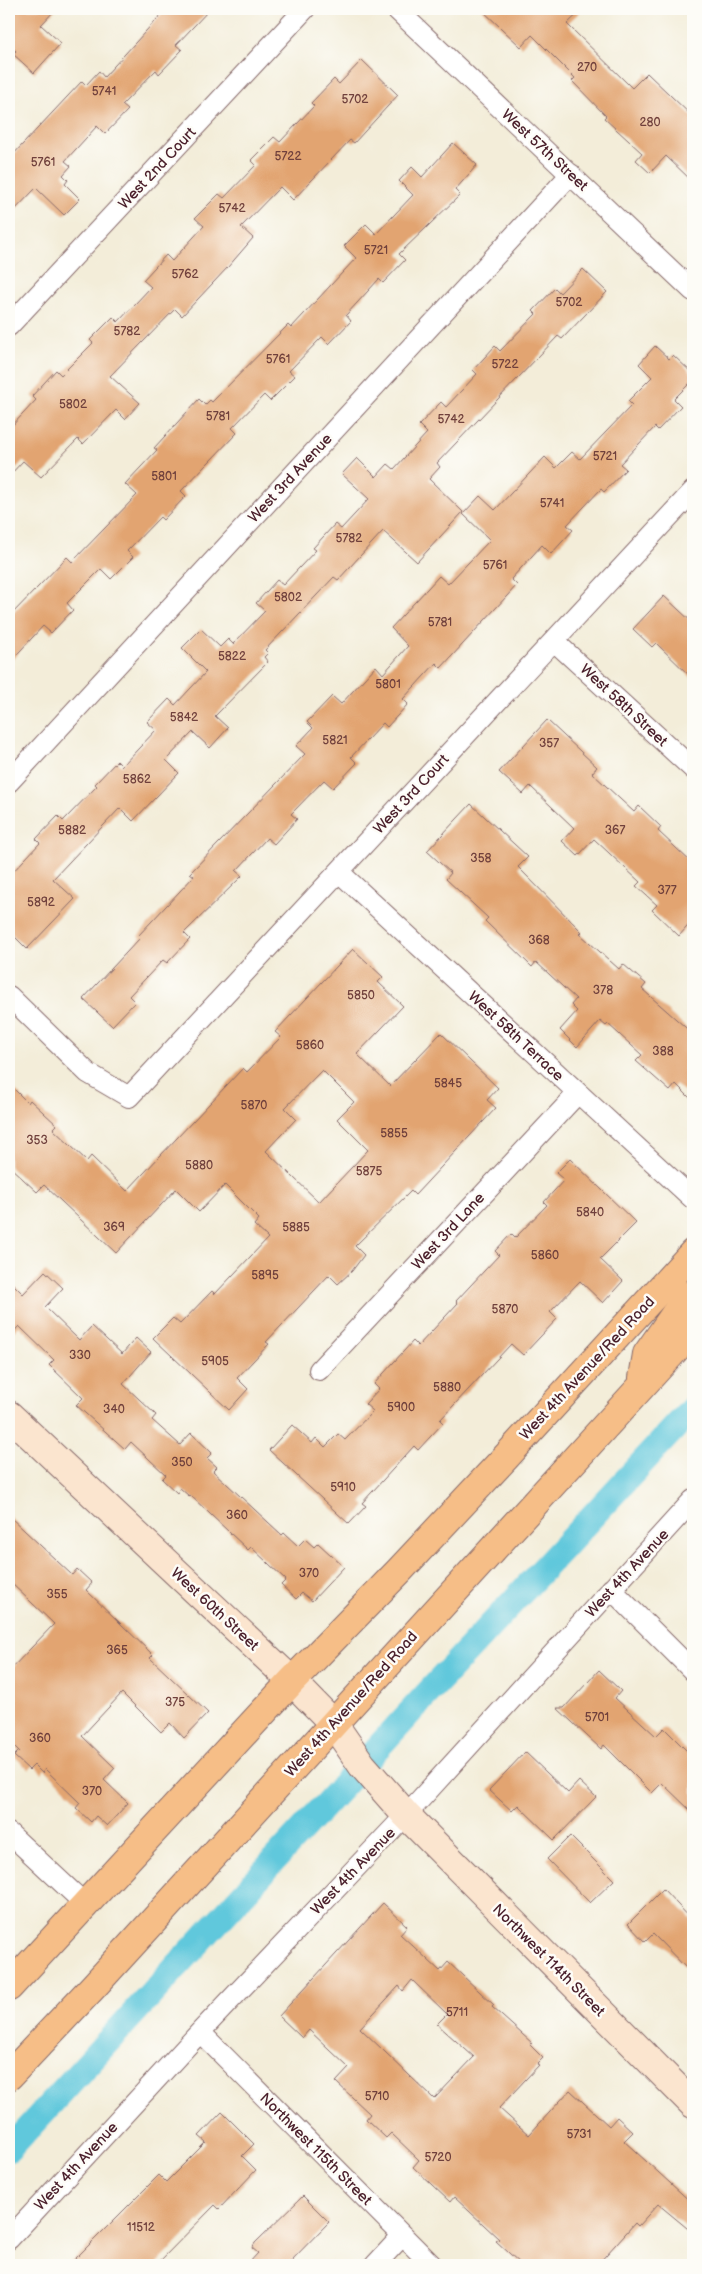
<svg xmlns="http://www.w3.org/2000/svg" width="702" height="2274" font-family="'Balsamiq Sans',sans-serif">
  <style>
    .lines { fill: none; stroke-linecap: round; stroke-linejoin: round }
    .canal { stroke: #60c8dc; stroke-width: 26 }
    .building { fill: #e2a471; fill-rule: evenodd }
    .street-casing { stroke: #856768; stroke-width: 22 }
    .secondary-casing { stroke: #856768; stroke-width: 30 }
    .primary-casing { stroke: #856768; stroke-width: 30 }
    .street { stroke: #fff; stroke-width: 20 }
    .secondary { stroke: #fbe5cf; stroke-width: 28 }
    .primary { stroke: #f6be87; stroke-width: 28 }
    .labels { text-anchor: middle; stroke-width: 5; stroke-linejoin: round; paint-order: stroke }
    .number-label { font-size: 12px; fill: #70403c }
    .street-label { font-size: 15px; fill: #4a1f2b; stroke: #fdfcf7 }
  </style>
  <rect width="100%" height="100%" fill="#fdfcf7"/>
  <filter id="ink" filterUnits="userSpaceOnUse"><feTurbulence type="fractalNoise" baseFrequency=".02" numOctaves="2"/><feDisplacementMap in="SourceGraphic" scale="10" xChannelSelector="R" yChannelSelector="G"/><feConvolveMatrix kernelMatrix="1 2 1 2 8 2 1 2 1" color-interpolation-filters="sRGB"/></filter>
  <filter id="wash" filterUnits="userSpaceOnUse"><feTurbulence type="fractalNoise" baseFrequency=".0096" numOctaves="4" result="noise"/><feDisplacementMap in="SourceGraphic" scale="20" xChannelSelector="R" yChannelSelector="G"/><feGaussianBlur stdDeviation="1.12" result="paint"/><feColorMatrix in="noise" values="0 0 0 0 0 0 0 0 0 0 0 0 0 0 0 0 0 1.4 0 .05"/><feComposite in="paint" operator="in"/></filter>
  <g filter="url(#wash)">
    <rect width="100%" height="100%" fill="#f3edd9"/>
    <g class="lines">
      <!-- canal -->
      <path class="canal" d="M 9,2149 L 426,1695 L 693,1408"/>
    </g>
    <g id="blocks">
      <!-- building -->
      <path class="building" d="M 9,9 L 56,9 L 41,25 L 61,43 L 34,73 L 13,54 L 16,51 L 9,44 Z
        M 166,9 L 210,9 L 176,45 L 182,50 L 159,74 L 156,70 L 122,105 L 128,110 L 105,134 L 97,126 L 65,161 L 71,166 L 63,175 L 68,180 L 65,184 L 80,199 L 64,215 L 36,188 L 9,216 L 9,159 L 82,81 L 86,85 L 99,71 L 104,77 Z
        M 481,9 L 583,9 L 567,24 L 632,88 L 647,73 L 693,117 L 693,182 L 666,156 L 650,173 L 636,160 L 642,153 L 604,118 L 606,116 L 572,81 L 575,78 L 532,35 L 521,47 Z
        M 362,60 L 398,95 L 354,143 L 350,140 L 293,200 L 280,187 L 241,227 L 253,238 L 228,267 L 182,316 L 175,309 L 110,376 L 140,403 L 125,419 L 116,410 L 83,444 L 78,439 L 41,477 L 23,461 L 9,476 L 9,429 L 36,400 L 32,396 L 56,370 L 61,375 L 93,343 L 90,340 L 113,317 L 118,322 L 151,287 L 143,280 L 166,255 L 172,261 L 204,226 L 195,218 L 219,194 L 224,198 L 256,165 L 251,160 L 274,137 L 280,142 L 314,106 L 311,103 L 334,79 L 339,84 Z
        M 453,143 L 477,165 L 455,190 L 460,195 L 399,254 L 405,260 L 383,283 L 379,279 L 346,315 L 351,321 L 329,344 L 322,337 L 289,371 L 295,376 L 270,401 L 264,395 L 232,428 L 237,433 L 181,491 L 186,496 L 163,520 L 160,517 L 127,551 L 133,557 L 111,579 L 101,569 L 67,603 L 73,610 L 51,633 L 43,626 L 9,663 L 9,617 L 67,557 L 72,562 L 137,495 L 125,484 L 157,450 L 154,448 L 199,399 L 205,405 L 210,400 L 212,402 L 288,325 L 291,328 L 356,258 L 344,246 L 366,224 L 376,234 L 413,195 L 399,181 L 412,167 L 422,177 Z
        M 583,269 L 607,292 L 562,339 L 558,336 L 437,463 L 440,467 L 429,479 L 463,512 L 417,562 L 383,531 L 338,580 L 334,577 L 265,650 L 268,653 L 264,657 L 268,662 L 215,716 L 228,728 L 210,748 L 193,732 L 166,760 L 179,773 L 133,821 L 120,808 L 53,879 L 75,899 L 27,949 L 9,931 L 9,876 L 40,843 L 36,839 L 58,816 L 63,821 L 97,786 L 95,784 L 117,761 L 122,766 L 156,730 L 147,722 L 169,699 L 175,705 L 206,672 L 182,648 L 201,629 L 220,647 L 228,639 L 233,644 L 265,611 L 256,603 L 277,580 L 283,585 L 316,550 L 313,548 L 335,524 L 341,529 L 369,499 L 342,474 L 357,458 L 376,477 L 388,464 L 394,469 L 427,433 L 419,425 L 441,402 L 446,407 L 477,374 L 473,370 L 495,346 L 500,351 L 536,314 L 533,311 L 555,288 L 560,293 Z
        M 655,346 L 669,359 L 673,355 L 693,374 L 693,380 L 674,399 L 681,406 L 658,430 L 655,427 L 620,464 L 626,469 L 604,492 L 601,489 L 567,525 L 573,530 L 551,554 L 542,545 L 511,579 L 517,585 L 441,668 L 436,663 L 403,699 L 408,704 L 387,727 L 383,723 L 351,757 L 357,763 L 333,788 L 324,780 L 291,814 L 297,819 L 274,844 L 267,838 L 236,871 L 242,876 L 184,933 L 190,939 L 167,963 L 163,960 L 129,996 L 135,1002 L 112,1026 L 83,999 L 140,938 L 138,936 L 194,876 L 190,873 L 305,754 L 296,746 L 313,728 L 307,722 L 332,696 L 341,704 L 376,666 L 383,674 L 408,646 L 391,628 L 439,576 L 448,584 L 490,540 L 463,514 L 480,496 L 495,510 L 545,457 L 556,468 L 572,452 L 580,459 L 632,405 L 628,401 L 652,377 L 639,364 Z
        M 664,596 L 693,623 L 693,679 L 656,643 L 652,647 L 633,629 Z
        M 547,720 L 597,767 L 592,773 L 634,812 L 639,806 L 661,827 L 658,831 L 693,864 L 693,920 L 679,936 L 652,910 L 657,905 L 636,886 L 640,882 L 594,839 L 578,856 L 562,841 L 574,828 L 530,786 L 523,794 L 499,772 Z
        M 471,804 L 528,857 L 518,867 L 582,932 L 580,934 L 619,969 L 623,964 L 646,984 L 642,989 L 693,1034 L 693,1101 L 676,1084 L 670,1091 L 636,1061 L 642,1055 L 608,1024 L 606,1026 L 600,1021 L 577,1047 L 560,1030 L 577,1011 L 571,1005 L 576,999 L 536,962 L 532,967 L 485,921 L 488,918 L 446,879 L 451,873 L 427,851 Z
        M 353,949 L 383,977 L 378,982 L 403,1006 L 357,1054 L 390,1086 L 441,1033 L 498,1088 L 487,1100 L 496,1108 L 415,1195 L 411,1191 L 355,1246 L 364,1255 L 352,1271 L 338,1284 L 329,1275 L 266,1342 L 269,1344 L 237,1378 L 248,1389 L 229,1410 L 153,1338 L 173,1318 L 180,1324 L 212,1291 L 215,1294 L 268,1238 L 254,1225 L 259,1219 L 225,1185 L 199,1212 L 176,1189 L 116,1253 L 44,1185 L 37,1192 L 9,1166 L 9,1084 L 28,1103 L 30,1100 L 57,1125 L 53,1129 L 87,1161 L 91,1156 L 127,1191 L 243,1068 L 247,1072 L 281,1037 L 275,1032 ZM 322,1070 L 354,1102 L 337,1119 L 368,1150 L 319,1202 L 266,1151 L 296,1119 L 285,1108 Z
        M 570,1159 L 636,1223 L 600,1259 L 623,1281 L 603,1303 L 580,1281 L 550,1312 L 557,1319 L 523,1355 L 511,1344 L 440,1420 L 443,1423 L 418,1450 L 414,1446 L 362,1503 L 366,1506 L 349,1524 L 269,1450 L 292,1425 L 312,1443 L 316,1438 L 325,1447 L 338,1434 L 345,1440 L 373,1411 L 365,1404 L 379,1389 L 374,1384 L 413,1341 L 418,1346 L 458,1303 L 456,1301 L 499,1255 L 495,1251 L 511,1234 L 515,1238 L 547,1205 L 544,1202 L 564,1180 L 556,1173 Z
        M 45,1271 L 63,1288 L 45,1307 L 79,1340 L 92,1326 L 122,1354 L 136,1338 L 151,1352 L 123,1384 L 156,1415 L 152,1420 L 180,1445 L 191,1433 L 212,1453 L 207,1458 L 217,1467 L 213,1471 L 282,1535 L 284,1533 L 298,1546 L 305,1539 L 314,1547 L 318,1543 L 344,1567 L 312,1601 L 302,1593 L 296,1599 L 281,1585 L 286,1580 L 251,1547 L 248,1550 L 190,1495 L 189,1496 L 180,1488 L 177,1493 L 162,1479 L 166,1475 L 131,1442 L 125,1449 L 76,1405 L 83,1398 L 49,1365 L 54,1360 L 19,1326 L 9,1337 L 9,1280 L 23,1294 Z
        M 9,1516 L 72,1575 L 77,1569 L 92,1583 L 86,1590 L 153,1655 L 150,1658 L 208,1713 L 184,1738 L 170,1723 L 161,1732 L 122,1693 L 82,1736 L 115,1768 L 104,1780 L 128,1803 L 107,1826 L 96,1816 L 91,1822 L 76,1808 L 80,1803 L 45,1769 L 42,1773 L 34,1765 L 29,1770 L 14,1756 L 19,1751 L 9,1741 L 9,1671 L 54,1624 L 9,1581 Z
        M 599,1670 L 621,1691 L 615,1698 L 656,1736 L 664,1728 L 693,1757 L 693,1813 L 662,1783 L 652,1793 L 604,1745 L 601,1749 L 557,1708 L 564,1708 Z
        M 525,1752 L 568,1793 L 579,1781 L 596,1797 L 554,1840 L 518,1805 L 512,1811 L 489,1790 Z
        M 570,1836 L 614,1880 L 590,1903 L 547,1859 Z
        M 663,1889 L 693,1921 L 693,1975 L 653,1934 L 645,1942 L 628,1924 Z
        M 383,1903 L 407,1926 L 400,1934 L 440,1971 L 448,1962 L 494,2005 L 492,2007 L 532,2043 L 530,2045 L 543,2058 L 537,2064 L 539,2065 L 499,2108 L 529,2135 L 570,2090 L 609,2126 L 617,2117 L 633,2132 L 624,2141 L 693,2204 L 693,2233 L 658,2204 L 638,2226 L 635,2223 L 597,2265 L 522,2265 L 496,2241 L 499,2239 L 454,2197 L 450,2202 L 413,2167 L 419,2160 L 391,2133 L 386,2138 L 366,2119 L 370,2114 L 336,2082 L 349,2068 L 309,2030 L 302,2038 L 279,2016 ZM 412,1980 L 447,2014 L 437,2024 L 474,2057 L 434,2099 L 360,2028 L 399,1986 L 403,1991 Z
        M 222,2112 L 254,2144 L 242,2156 L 256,2170 L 219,2209 L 215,2205 L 156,2265 L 69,2265 L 159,2175 L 166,2182 L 206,2142 L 199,2136 Z
        M 303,2196 L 329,2222 L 287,2265 L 247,2265 L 258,2253 L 252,2248 L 255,2243 Z"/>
    </g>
  </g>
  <g filter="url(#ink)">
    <use href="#blocks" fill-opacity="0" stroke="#856768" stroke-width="1"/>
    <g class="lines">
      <defs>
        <path id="street" d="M 396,9 L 693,291
          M 9,326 L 305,9
          M 554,641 L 693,769
          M 9,782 L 571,174
          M 339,872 L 693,1199
          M 9,996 L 88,1073 L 129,1097 L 693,491
          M 319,1370 L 578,1093
          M 611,1589 L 693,1671
          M 9,1833 L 86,1905
          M 200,2032 L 432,2265
          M 9,2239 L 200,2032 L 406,1815 L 693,1500
          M 375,2265 L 402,2236"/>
        <path id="secondary" d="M 9,1415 L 292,1681 L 333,1723 L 362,1765 L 406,1815 L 693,2104"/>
        <path id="primary" d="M 643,1378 L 647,1354 L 675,1314 L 693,1294
          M 9,1987 L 292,1681 L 399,1571 L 505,1458 L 693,1253
          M 9,2076 L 93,1987 L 693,1330"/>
      </defs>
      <!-- street casing -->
      <use href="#street" class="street-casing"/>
      <!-- secondary casing -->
      <use href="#secondary" class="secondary-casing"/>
      <!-- primary casing -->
      <use href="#primary" class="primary-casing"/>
      <!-- street -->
      <use href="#street" class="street"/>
      <!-- secondary -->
      <use href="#secondary" class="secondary"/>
      <!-- primary -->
      <use href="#primary" class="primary"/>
    </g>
  </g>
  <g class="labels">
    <!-- number labels -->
    <g class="number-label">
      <text x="587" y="71">270</text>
      <text x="104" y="95">5741</text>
      <text x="355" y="103">5702</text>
      <text x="650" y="126">280</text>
      <text x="288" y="160">5722</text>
      <text x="43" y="166">5761</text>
      <text x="232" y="212">5742</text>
      <text x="376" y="254">5721</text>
      <text x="185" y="278">5762</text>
      <text x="569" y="306">5702</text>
      <text x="127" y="335">5782</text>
      <text x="278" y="363">5761</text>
      <text x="505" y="368">5722</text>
      <text x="73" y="408">5802</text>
      <text x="218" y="420">5781</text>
      <text x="451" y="423">5742</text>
      <text x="605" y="460">5721</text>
      <text x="164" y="480">5801</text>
      <text x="552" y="507">5741</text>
      <text x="349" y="542">5782</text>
      <text x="495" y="569">5761</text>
      <text x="288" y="601">5802</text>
      <text x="440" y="626">5781</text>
      <text x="232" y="660">5822</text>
      <text x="388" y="688">5801</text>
      <text x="184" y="721">5842</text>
      <text x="335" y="744">5821</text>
      <text x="549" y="747">357</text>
      <text x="137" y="783">5862</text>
      <text x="72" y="834">5882</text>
      <text x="615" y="834">367</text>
      <text x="481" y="862">358</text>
      <text x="667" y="894">377</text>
      <text x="41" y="906">5892</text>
      <text x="539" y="944">368</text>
      <text x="603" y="994">378</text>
      <text x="361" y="999">5850</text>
      <text x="310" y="1049">5860</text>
      <text x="663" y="1055">388</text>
      <text x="448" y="1087">5845</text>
      <text x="254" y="1109">5870</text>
      <text x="394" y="1137">5855</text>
      <text x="37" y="1144">353</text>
      <text x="199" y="1169">5880</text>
      <text x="369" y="1175">5875</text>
      <text x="590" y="1216">5840</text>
      <text x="114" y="1231">369</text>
      <text x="296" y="1231">5885</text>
      <text x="545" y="1259">5860</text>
      <text x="265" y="1279">5895</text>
      <text x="505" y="1313">5870</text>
      <text x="80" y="1359">330</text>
      <text x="215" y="1365">5905</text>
      <text x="447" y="1391">5880</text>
      <text x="401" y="1411">5900</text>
      <text x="114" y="1413">340</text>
      <text x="182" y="1466">350</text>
      <text x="343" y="1491">5910</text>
      <text x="237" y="1519">360</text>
      <text x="309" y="1577">370</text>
      <text x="57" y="1598">355</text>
      <text x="117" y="1654">365</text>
      <text x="175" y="1706">375</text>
      <text x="597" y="1721">5701</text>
      <text x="40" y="1742">360</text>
      <text x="92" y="1795">370</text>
      <text x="457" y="2016">5711</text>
      <text x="377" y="2100">5710</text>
      <text x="579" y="2138">5731</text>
      <text x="438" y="2161">5720</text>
      <text x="141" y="2231">11512</text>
    </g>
    <!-- street labels -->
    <g class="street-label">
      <text transform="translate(545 150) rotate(43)" y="5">West 57th Street</text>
      <text transform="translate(157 168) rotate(-47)" y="5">West 2nd Court</text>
      <text transform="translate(290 478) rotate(-47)" y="5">West 3rd Avenue</text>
      <text transform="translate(624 705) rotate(43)" y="5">West 58th Street</text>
      <text transform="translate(411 794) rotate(-47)" y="5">West 3rd Court</text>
      <text transform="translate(516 1036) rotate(43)" y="5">West 58th Terrace</text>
      <text transform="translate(448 1231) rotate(-47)" y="5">West 3rd Lane</text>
      <text transform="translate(587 1368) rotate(-47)" y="5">West 4th Avenue/Red Road</text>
      <text transform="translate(627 1573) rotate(-47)" y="5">West 4th Avenue</text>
      <text transform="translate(215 1609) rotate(43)" y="5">West 60th Street</text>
      <text transform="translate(351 1704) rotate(-48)" y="5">West 4th Avenue/Red Road</text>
      <text transform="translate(353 1871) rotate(-46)" y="5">West 4th Avenue</text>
      <text transform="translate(549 1960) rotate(45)" y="5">Northwest 114th Street</text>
      <text transform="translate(316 2149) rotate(45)" y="5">Northwest 115th Street</text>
      <text transform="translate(76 2166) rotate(-47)" y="5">West 4th Avenue</text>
    </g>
  </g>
  <!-- margin -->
  <rect width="702" height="2274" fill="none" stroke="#fdfcf7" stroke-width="30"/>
</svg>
